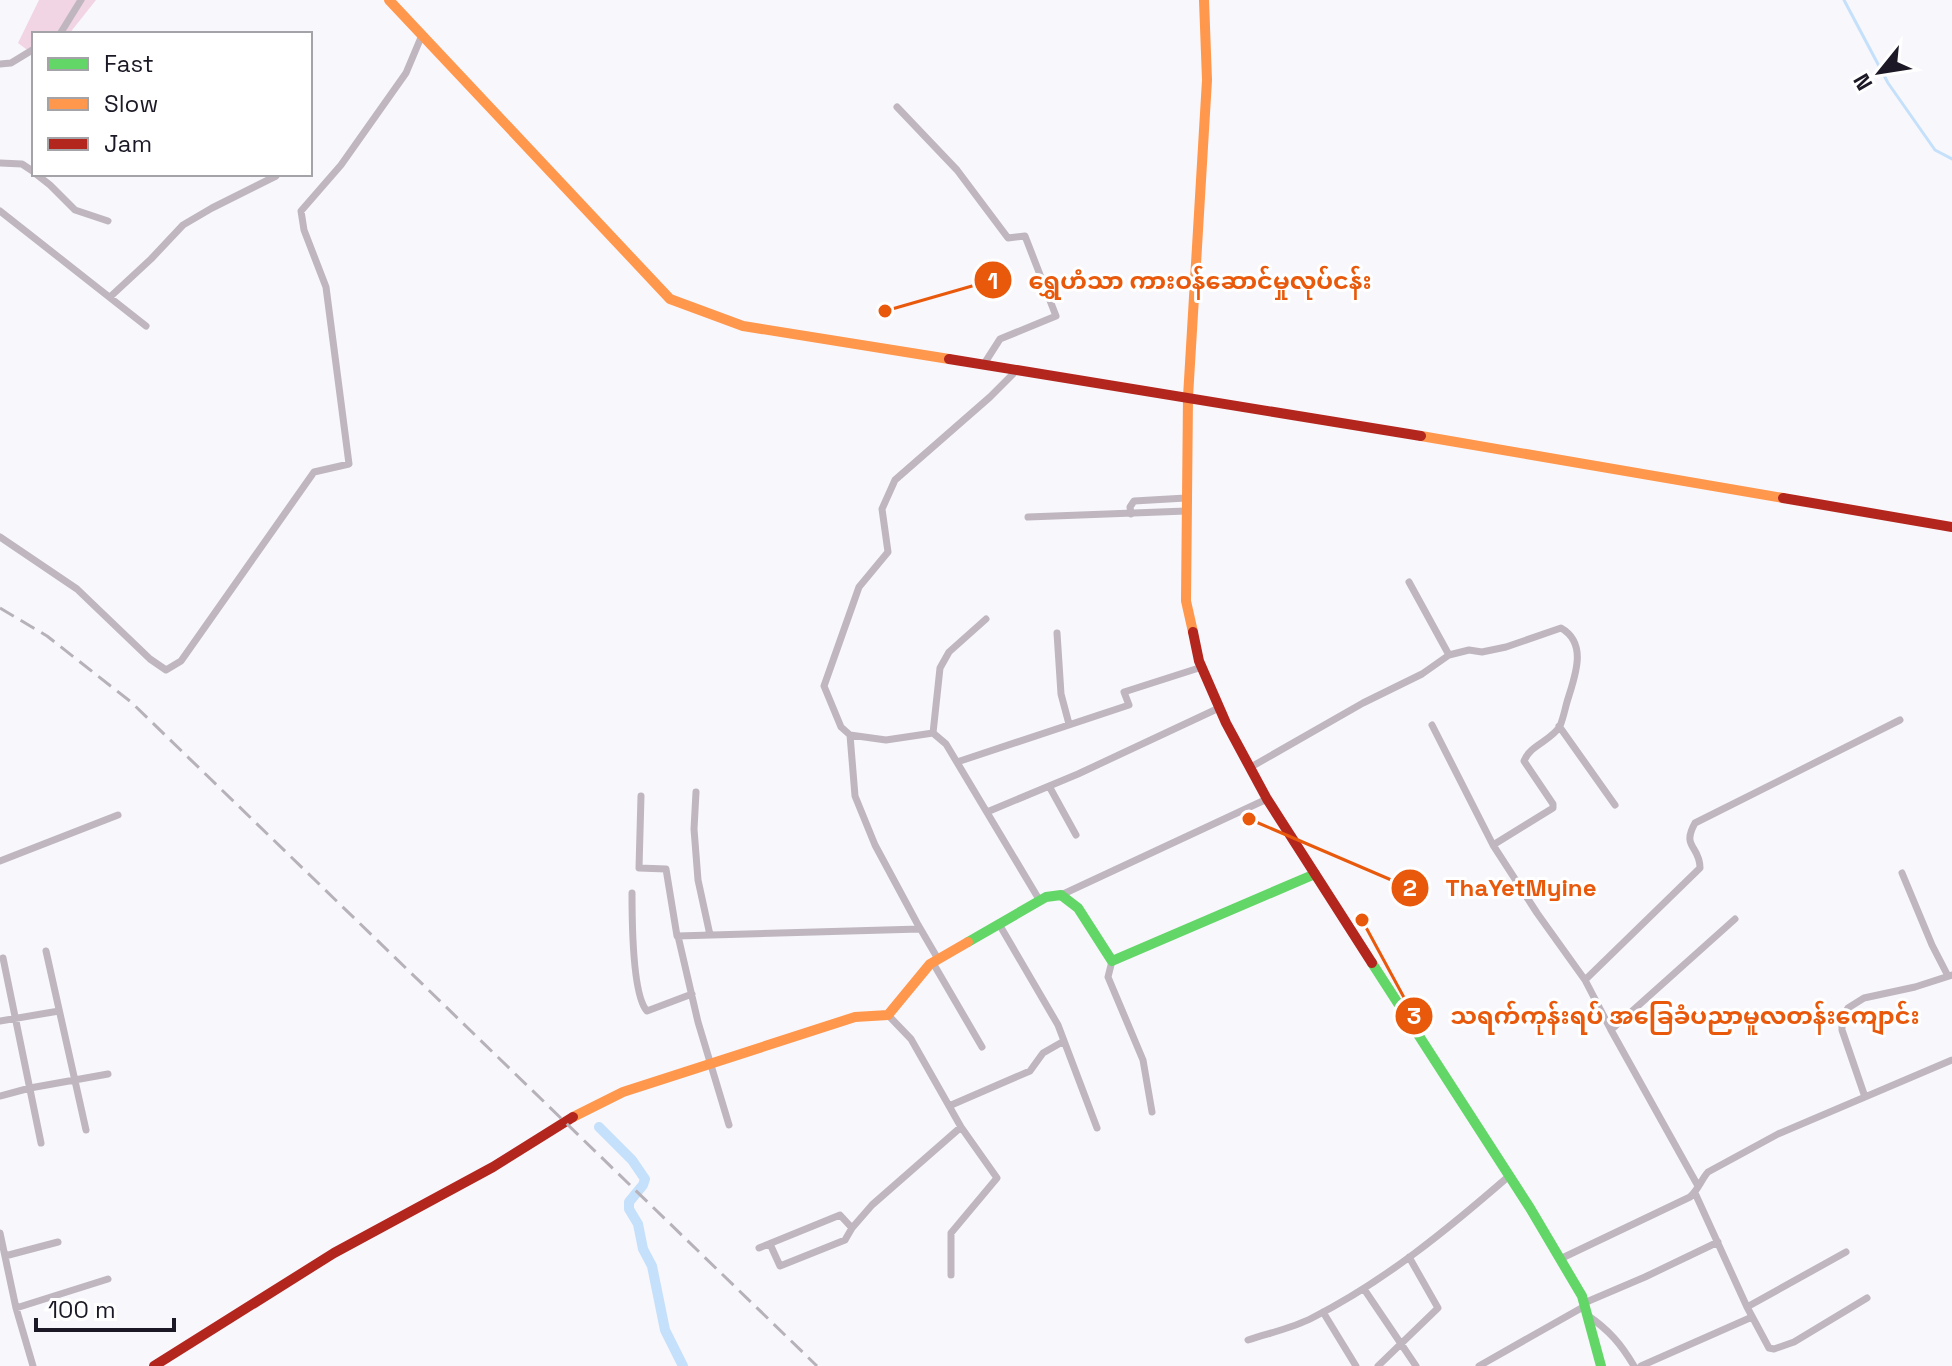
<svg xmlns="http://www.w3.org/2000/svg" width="1952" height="1366" font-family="'Space Grotesk','Noto Sans Myanmar',sans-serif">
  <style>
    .green { fill: #f1d5e4 }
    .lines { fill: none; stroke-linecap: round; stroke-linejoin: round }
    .stream { stroke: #c4e0fa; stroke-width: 3 }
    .canal { stroke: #c4e0fa; stroke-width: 10 }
    .street { stroke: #bfb6c0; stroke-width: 7 }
    .fast { stroke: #63d668; stroke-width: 10 }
    .slow { stroke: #ff974d; stroke-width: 10 }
    .jam { stroke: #b3261e; stroke-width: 10 }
    .rail { stroke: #b7b1b9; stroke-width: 3; stroke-dasharray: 16 8; stroke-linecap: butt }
    .leader { fill: none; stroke: #e8590c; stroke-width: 3 }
    .callout-dot { fill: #e8590c; stroke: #fff; stroke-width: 3 }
    .mark-label { font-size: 24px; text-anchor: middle; font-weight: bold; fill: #fff }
    .callout-label { font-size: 24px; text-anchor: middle; font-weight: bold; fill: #e8590c; stroke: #fff; stroke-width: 6; stroke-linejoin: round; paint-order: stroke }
  </style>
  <rect width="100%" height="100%" fill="#f8f7fc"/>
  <!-- green -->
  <path class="green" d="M 39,0 L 96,0 L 69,34 L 34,34 L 34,55 L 18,43 Z"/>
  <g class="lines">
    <!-- stream -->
    <path class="stream" d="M 1844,0 L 1888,83 L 1935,150 L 1952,159"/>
    <!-- canal -->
    <path class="canal" d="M 599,1127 L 632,1160 L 645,1179 L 643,1185 L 629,1202 L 629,1209 L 638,1224 L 643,1249 L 652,1266 L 665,1330 L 683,1366"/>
    <!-- street -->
    <path class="street" d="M 60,34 L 81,0
      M 0,64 L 11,63 L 34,49
      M 897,107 L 957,170 L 1008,238 L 1025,236 L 1056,316 L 1000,339 L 984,364
      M 0,163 L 22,164 L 34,172
      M 36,174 L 50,185 L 75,210 L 108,221
      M 0,211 L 146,326
      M 110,297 L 151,259 L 183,225 L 212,208 L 276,176
      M 1131,514 L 1130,507 L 1134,501 L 1186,498
      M 1028,517 L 1186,511
      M 0,537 L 77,589 L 150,659 L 166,670 L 181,661 L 314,472 L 349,464 L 326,287 L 304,230 L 301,211 L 341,165 L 406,73 L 422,35
      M 1409,582 L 1449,655
      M 1057,633 L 1061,694 L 1069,724
      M 1432,725 L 1493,845 L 1537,913 L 1585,980 L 1611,1030 L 1698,1186
      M 1559,726 L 1615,805
      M 933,733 L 940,668 L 949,652 L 986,619
      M 850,735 L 886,740 L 933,733 L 946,744 L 1040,901
      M 957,762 L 1129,705 L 1124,692 L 1202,667
      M 1251,767 L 1363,703 L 1422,674 L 1449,655 L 1469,650 L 1482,652 L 1506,647 L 1561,628 C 1589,644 1574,678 1567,702 C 1565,709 1563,719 1560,726 C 1551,741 1530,745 1524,761 L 1553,804 L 1553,808 L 1493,845
      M 1049,786 L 1076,835
      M 696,792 L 694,829 L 698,880 L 710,935
      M 641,796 L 639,868 L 666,869 L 677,936 L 920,929
      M 987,812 L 1078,774 L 1219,708
      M 0,861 L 118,815
      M 1902,873 L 1932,945 L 1948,976
      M 632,893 C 632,918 632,995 647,1011 L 692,994
      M 1061,895 L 1267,799
      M 999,924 L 1058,1025 L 1097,1128
      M 678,936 L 698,1022 L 729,1125
      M 46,951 L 86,1130
      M 3,958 L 41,1143
      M 938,959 L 917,923 L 875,845 L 855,796 L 850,735 L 841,727 L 824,686 L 859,587 L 888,552 L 882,509 L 895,480 L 990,397 L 1017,370
      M 1112,961 L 1108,977 L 1143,1060 L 1152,1112
      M 933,963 L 982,1047
      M 1585,980 L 1700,868 C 1700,845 1681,848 1695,823 L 1900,720
      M 888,1015 L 911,1039 L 961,1127 L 997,1178 L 951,1233 L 951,1275
      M 0,1021 L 59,1011
      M 1611,1030 L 1735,919
      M 0,1096 L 30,1088 L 108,1074
      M 1865,1097 L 1842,1030 L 1842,1018 L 1848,1008 L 1864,998 L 1915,987 L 1952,975
      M 949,1106 L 1030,1071 L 1043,1053 L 1064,1041
      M 1695,1193 L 1747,1307 L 1769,1348 L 1774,1349 L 1794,1342 L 1867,1298
      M 0,1233 L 16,1308 L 33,1366
      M 770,1244 L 780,1266 L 845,1240 L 852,1228
      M 759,1248 L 840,1215 L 852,1228 L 872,1205 L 961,1127
      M 5,1256 L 58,1242
      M 1560,1259 L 1690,1197 C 1698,1190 1701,1180 1708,1172 L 1778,1134 L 1952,1060
      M 1364,1289 L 1416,1366
      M 1584,1303 L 1645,1277 L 1718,1242
      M 1747,1307 L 1846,1252
      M 16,1308 L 108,1279
      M 1323,1312 L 1356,1366
      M 1587,1315 C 1609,1330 1621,1344 1634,1366
      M 1248,1340 C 1269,1333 1293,1328 1312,1318 C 1385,1281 1448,1229 1509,1176
      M 1378,1366 L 1438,1308 L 1409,1257
      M 1479,1366 L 1585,1306
      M 1641,1366 L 1752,1317"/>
    <!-- fast -->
    <path class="fast" d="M 968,942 L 1046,897 L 1061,895 L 1078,908 L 1112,961 L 1315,874
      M 1372,963 L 1530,1208 L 1582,1296 L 1601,1366"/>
    <!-- slow -->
    <path class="slow" d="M 389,0 L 670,299 L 743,326 L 949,359
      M 1421,436 L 1783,498
      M 1193,632 L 1186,601 L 1188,397 L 1207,80 L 1204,0
      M 573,1117 L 623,1092 L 855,1017 L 888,1015 L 930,964 L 968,942"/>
    <!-- jam -->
    <path class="jam" d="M 949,359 L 1421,436
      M 1783,498 L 1952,527
      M 1193,632 L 1199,661 L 1226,723 L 1267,799 L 1372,963
      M 154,1366 L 334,1253 L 493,1167 L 573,1117"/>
    <!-- rail -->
    <path class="rail" d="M 0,608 L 47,636 L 131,702 L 817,1366"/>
  </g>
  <!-- callouts -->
  <path class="leader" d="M885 311L993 280M1249 819L1410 888M1362 920L1414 1016"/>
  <g class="callout-dot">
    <circle cx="885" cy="311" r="8"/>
    <circle cx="1249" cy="819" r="8"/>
    <circle cx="1362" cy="920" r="8"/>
    <circle cx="993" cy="280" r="20"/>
    <circle cx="1410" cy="888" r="20"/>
    <circle cx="1414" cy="1016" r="20"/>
  </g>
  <g class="mark-label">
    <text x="993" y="289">1</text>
    <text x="1410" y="896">2</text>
    <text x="1414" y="1024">3</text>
  </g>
  <g class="callout-label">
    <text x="1200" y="289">ရွှေဟံသာ ကားဝန်ဆောင်မှုလုပ်ငန်း</text>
    <text x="1521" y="896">ThaYetMyine</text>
    <text x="1685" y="1024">သရက်ကုန်းရပ် အခြေခံပညာမူလတန်းကျောင်း</text>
  </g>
  <!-- legend -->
  <rect x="32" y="32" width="280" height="144" fill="#ffffff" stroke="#a4a3a8" stroke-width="2"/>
  <rect x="48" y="58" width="40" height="12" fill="#63d668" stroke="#a4a3a8" stroke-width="2"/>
  <text x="104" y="72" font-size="24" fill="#1c1825">Fast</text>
  <rect x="48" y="98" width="40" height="12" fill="#ff974d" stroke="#a4a3a8" stroke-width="2"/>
  <text x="104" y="112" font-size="24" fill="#1c1825">Slow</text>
  <rect x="48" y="138" width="40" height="12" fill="#b3261e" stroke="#a4a3a8" stroke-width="2"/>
  <text x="104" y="152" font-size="24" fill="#1c1825">Jam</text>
  <!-- north arrow -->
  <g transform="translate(1880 72) rotate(240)" stroke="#ffffff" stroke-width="6" paint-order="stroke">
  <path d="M0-6L14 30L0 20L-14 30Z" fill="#1c1825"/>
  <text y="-12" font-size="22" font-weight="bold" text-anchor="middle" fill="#1c1825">N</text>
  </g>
  <!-- scale -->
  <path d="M36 1318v12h138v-12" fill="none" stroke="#1c1825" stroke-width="4"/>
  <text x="48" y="1318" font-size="24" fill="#1c1825" stroke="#ffffff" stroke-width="6" paint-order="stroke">100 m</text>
</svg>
